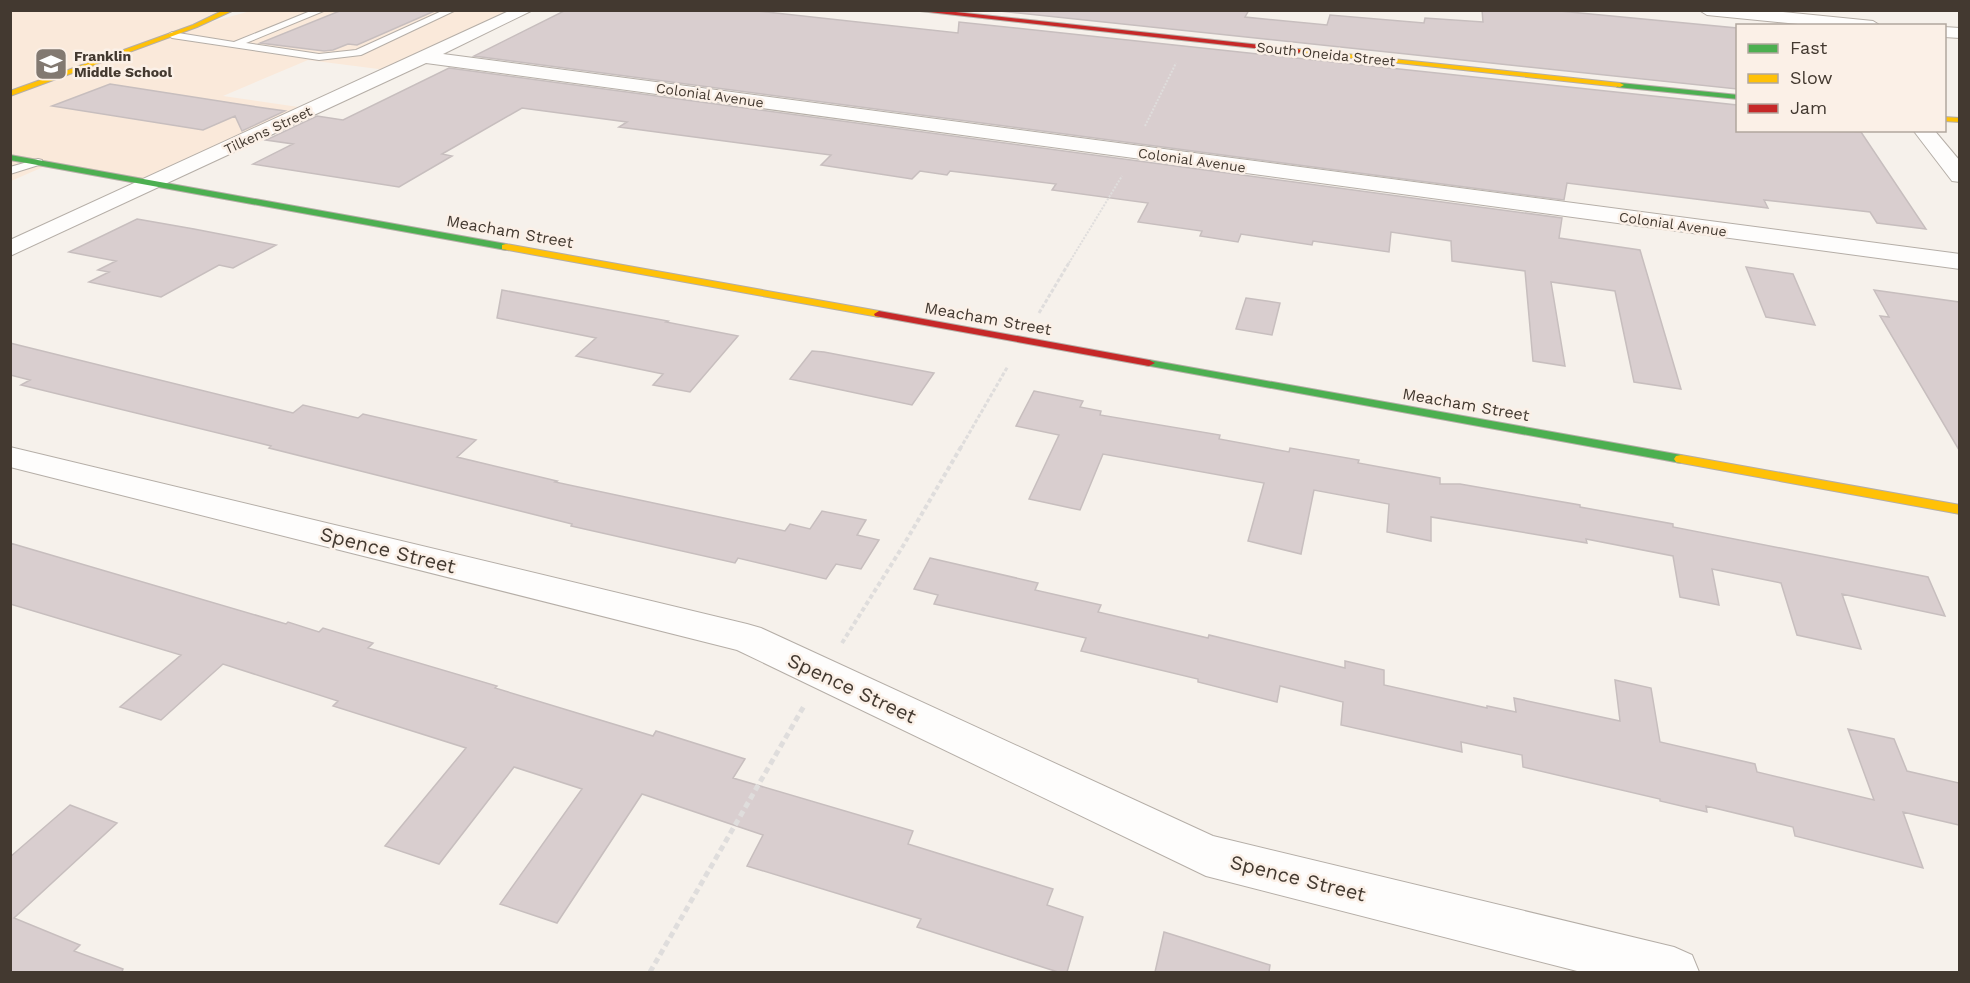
<svg xmlns="http://www.w3.org/2000/svg" width="1970" height="983" font-family="'Work Sans',sans-serif">
  <style>
    .built { fill: #fae9da }
    .building { fill: #d9cecf; stroke: #c7bebe; stroke-width: 1.5 }
    .lines { fill: none; stroke-linecap: round; stroke-linejoin: round }
    .lane-casing { stroke: #b5aea7; stroke-width: 2 }
    .street-casing { stroke: #b5aea7; stroke-width: 2 }
    .fast-casing { stroke: #b5aea7; stroke-width: 2 }
    .slow-casing { stroke: #b5aea7; stroke-width: 2 }
    .jam-casing { stroke: #b5aea7; stroke-width: 2 }
    .path-far3 { stroke: #dfdddc; stroke-width: 2; stroke-dasharray: 2 1.5; stroke-linecap: butt }
    .path-far2 { stroke: #dfdddc; stroke-width: 3; stroke-dasharray: 4 2; stroke-linecap: butt }
    .path-far1 { stroke: #dfdddc; stroke-width: 4; stroke-dasharray: 4.5 3; stroke-linecap: butt }
    .path { stroke: #dfdddc; stroke-width: 5; stroke-dasharray: 6 4; stroke-linecap: butt }
    .lane { fill: #fefdfc; fill-rule: evenodd }
    .street { fill: #fefdfc; fill-rule: evenodd }
    .fast { fill: #4caf50; fill-rule: evenodd }
    .slow { fill: #ffc107; fill-rule: evenodd }
    .jam { fill: #c62828; fill-rule: evenodd }
    .labels { text-anchor: middle; stroke-width: 5; stroke-linejoin: round; paint-order: stroke }
    .far-street-label { font-size: 14px; fill: #433930; stroke: #fbf0e7 }
    .far-poi-label { font-size: 14px; font-weight: bold; fill: #433930; stroke: #fbf0e7; text-anchor: start }
    .street-label { font-size: 16px; fill: #433930; stroke: #fbf0e7 }
    .near-street-label { font-size: 20px; fill: #433930; stroke: #fbf0e7 }
  </style>
  <rect width="100%" height="100%" fill="#f6f1eb"/>
  <!-- built -->
  <path class="built" d="M 254,10 L 525,11 L 394,71 L 308,60 L 223,96 L 312,109 L 153,183 L 50,164 L 11,181 L 11,11 L 231,11 L 200,25 Z"/>
  <!-- building -->
  <path class="building" d="M 342,10 L 437,10 L 357,45 L 348,44 L 333,50 L 324,51 L 260,43 Z
    M 566,10 L 749,10 L 958,33 L 959,22 L 1737,105 L 1737,130 L 1861,132 L 1926,229 L 1877,223 L 1870,212 L 1764,200 L 1768,208 L 1567,183 L 1564,200 L 474,56 Z
    M 990,10 L 1249,10 L 1245,17 L 1327,25 L 1330,15 L 1424,23 L 1425,18 L 1483,22 L 1482,10 L 1549,10 L 1737,28 L 1737,89 Z
    M 449,68 L 1562,218 L 1559,238 L 1640,250 L 1681,389 L 1634,382 L 1615,291 L 1551,282 L 1565,366 L 1533,361 L 1525,271 L 1452,261 L 1451,241 L 1391,232 L 1389,252 L 1313,241 L 1312,245 L 1241,234 L 1238,242 L 1200,236 L 1202,231 L 1138,222 L 1148,203 L 1052,190 L 1056,184 L 950,171 L 947,175 L 920,171 L 912,179 L 821,165 L 831,155 L 619,127 L 627,122 L 522,108 L 442,154 L 452,156 L 399,187 L 253,164 L 293,144 L 266,140 L 317,116 L 343,120 Z
    M 110,84 L 257,107 L 285,111 L 242,131 L 235,116 L 203,130 L 52,106 Z
    M 137,219 L 194,229 L 276,245 L 233,268 L 219,265 L 161,297 L 89,282 L 109,272 L 98,270 L 116,261 L 69,252 Z
    M 1746,267 L 1793,274 L 1815,325 L 1766,317 Z
    M 502,290 L 668,321 L 666,322 L 738,336 L 690,392 L 653,385 L 663,374 L 576,356 L 596,338 L 497,318 Z
    M 1874,290 L 1959,302 L 1959,450 L 1880,316 L 1889,317 Z
    M 1246,298 L 1280,303 L 1272,335 L 1236,329 Z
    M 10,343 L 293,413 L 303,405 L 358,418 L 363,414 L 476,440 L 457,457 L 557,481 L 555,482 L 785,531 L 790,524 L 810,529 L 822,511 L 866,520 L 857,535 L 879,540 L 861,569 L 836,564 L 826,579 L 738,558 L 735,563 L 571,526 L 572,524 L 269,448 L 271,446 L 21,385 L 30,380 L 10,375 Z
    M 812,351 L 824,352 L 934,373 L 912,405 L 790,379 Z
    M 1034,391 L 1083,401 L 1080,407 L 1101,411 L 1100,415 L 1220,435 L 1219,439 L 1289,452 L 1290,448 L 1359,460 L 1358,463 L 1440,478 L 1440,484 L 1460,484 L 1580,505 L 1580,507 L 1673,524 L 1673,527 L 1928,577 L 1945,616 L 1842,594 L 1861,649 L 1797,635 L 1781,583 L 1712,569 L 1719,605 L 1680,597 L 1673,556 L 1586,539 L 1587,543 L 1431,517 L 1431,541 L 1387,532 L 1389,504 L 1314,490 L 1301,554 L 1248,541 L 1264,483 L 1103,454 L 1080,510 L 1029,499 L 1059,435 L 1016,426 Z
    M 10,543 L 286,624 L 288,622 L 319,632 L 323,628 L 373,643 L 368,648 L 497,686 L 495,688 L 653,736 L 656,731 L 745,759 L 733,778 L 913,831 L 908,844 L 1053,889 L 1047,905 L 1083,917 L 1067,972 L 1058,972 L 917,927 L 921,919 L 747,866 L 763,835 L 642,794 L 557,923 L 500,904 L 582,789 L 514,767 L 439,864 L 385,846 L 466,748 L 333,706 L 338,701 L 223,664 L 161,720 L 120,707 L 181,655 L 10,604 Z
    M 930,558 L 1038,583 L 1035,590 L 1101,605 L 1098,612 L 1208,638 L 1209,635 L 1345,668 L 1345,661 L 1384,670 L 1384,685 L 1487,708 L 1487,706 L 1516,712 L 1514,698 L 1620,721 L 1615,680 L 1651,688 L 1660,742 L 1755,764 L 1757,772 L 1874,800 L 1848,729 L 1894,739 L 1907,771 L 1959,783 L 1959,825 L 1903,812 L 1923,868 L 1795,836 L 1793,827 L 1706,806 L 1707,812 L 1660,801 L 1660,799 L 1523,767 L 1522,755 L 1461,742 L 1462,752 L 1341,725 L 1343,702 L 1280,686 L 1277,702 L 1198,682 L 1198,679 L 1081,651 L 1086,638 L 934,604 L 938,595 L 914,589 Z
    M 70,805 L 117,823 L 14,918 L 80,945 L 74,951 L 123,969 L 122,972 L 10,972 L 10,857 Z
    M 1164,932 L 1270,965 L 1269,972 L 1155,972 Z"/>
  <g class="lines">
    <defs>
      <path id="lane" d="M 313,10 L 326,10 L 246,43 L 319,54 L 356,50 L 444,10 L 456,10 L 361,55 L 319,60 L 172,38 L 167,35 L 172,32 L 234,42 Z
        M 38,159 L 42,160 L 42,164 L 10,174 L 10,167 Z"/>
      <path id="street" d="M 511,10 L 533,10 L 443,54 L 1960,254 L 1960,269 L 426,63 L 10,256 L 10,240 Z
        M 1699,10 L 1762,10 L 1873,21 L 1881,26 L 1818,26 L 1707,15 Z
        M 1944,27 L 1960,28 L 1960,38 L 1944,37 Z
        M 1913,130 L 1934,130 L 1960,161 L 1960,182 L 1952,181 Z
        M 10,447 L 747,624 L 761,628 L 1213,836 L 1674,947 L 1692,955 L 1699,972 L 1581,972 L 1206,876 L 737,650 L 10,467 Z"/>
      <path id="fast" d="M 1620,83 L 1738,95 L 1738,99 L 1617,87 L 1617,83 Z
        M 10,155 L 506,244 L 511,247 L 506,250 L 10,160 Z
        M 1149,360 L 1681,455 L 1688,459 L 1681,463 L 1145,365 L 1143,363 L 1145,361 Z"/>
      <path id="slow" d="M 224,10 L 234,10 L 197,27 L 10,96 L 10,91 L 193,25 Z
        M 1298,49 L 1620,83 L 1624,85 L 1620,87 L 1296,52 L 1296,50 Z
        M 1944,117 L 1960,118 L 1960,122 L 1944,121 Z
        M 506,244 L 879,311 L 884,314 L 879,317 L 502,249 L 502,245 Z
        M 1681,455 L 1960,505 L 1960,514 L 1676,462 L 1674,459 L 1676,456 Z"/>
      <path id="jam" d="M 911,10 L 937,10 L 1298,49 L 1302,51 L 1298,53 Z
        M 879,311 L 1149,360 L 1155,363 L 1149,366 L 875,316 L 874,314 Z"/>
    </defs>
    <!-- lane casing -->
    <use href="#lane" class="lane-casing"/>
    <!-- street casing -->
    <use href="#street" class="street-casing"/>
    <!-- fast casing -->
    <use href="#fast" class="fast-casing"/>
    <!-- slow casing -->
    <use href="#slow" class="slow-casing"/>
    <!-- jam casing -->
    <use href="#jam" class="jam-casing"/>
    <!-- path-far3 -->
    <path class="path-far3" d="M 1145,126 L 1176,63
      M 1069,263 L 1122,176"/>
    <!-- path-far2 -->
    <path class="path-far2" d="M 1039,313 L 1070,261
      M 960,449 L 1008,366"/>
    <!-- path-far1 -->
    <path class="path-far1" d="M 842,643 L 903,546 L 961,447"/>
    <!-- path -->
    <path class="path" d="M 650,972 L 804,706"/>
    <!-- lane -->
    <use href="#lane" class="lane"/>
    <!-- street -->
    <use href="#street" class="street"/>
    <!-- fast -->
    <use href="#fast" class="fast"/>
    <!-- slow -->
    <use href="#slow" class="slow"/>
    <!-- jam -->
    <use href="#jam" class="jam"/>
  </g>
  <!-- icons -->
  <defs>
    <symbol id="school-square" viewBox="-11 -11 22 22"><rect x="-9" y="-9" width="18" height="18" rx="4" fill="#827971" stroke="#fbf0e7"/><path d="M0-5L7-2L0 1L-7-2ZM-4 1L0 2.5L4 1V4Q0 6-4 4Z" fill="#fff"/></symbol>
  </defs>
  <g fill-rule="evenodd">
    <use href="#school-square" x="32" y="45" width="38" height="38"/>
  </g>
  <g class="labels">
    <!-- far-street labels -->
    <g class="far-street-label">
      <text transform="translate(1326 54) rotate(6)" y="5">South Oneida Street</text>
      <text transform="translate(710 95) rotate(8)" y="5">Colonial Avenue</text>
      <text transform="translate(268 130) rotate(-25)" y="5">Tilkens Street</text>
      <text transform="translate(1192 160) rotate(8)" y="5">Colonial Avenue</text>
      <text transform="translate(1673 224) rotate(8)" y="5">Colonial Avenue</text>
    </g>
    <!-- far-poi labels -->
    <g class="far-poi-label">
      <text x="74" y="61">Franklin<tspan x="74" dy="16">Middle School</tspan></text>
    </g>
    <!-- street labels -->
    <g class="street-label">
      <text transform="translate(510 231) rotate(10)" y="6">Meacham Street</text>
      <text transform="translate(988 318) rotate(10)" y="6">Meacham Street</text>
      <text transform="translate(1466 404) rotate(10)" y="6">Meacham Street</text>
    </g>
    <!-- near-street labels -->
    <g class="near-street-label">
      <text transform="translate(388 550) rotate(14)" y="7">Spence Street</text>
      <text transform="translate(852 688) rotate(25)" y="7">Spence Street</text>
      <text transform="translate(1298 878) rotate(14)" y="7">Spence Street</text>
    </g>
  </g>
  <!-- border -->
  <rect width="1970" height="983" fill="none" stroke="#433930" stroke-width="24"/>
  <!-- legend -->
  <rect x="1736" y="24" width="210" height="108" fill="#fbf0e7" stroke="#b1a79e" stroke-width="1.5"/>
  <rect x="1748" y="44" width="30" height="9" fill="#4caf50" stroke="#b1a79e" stroke-width="1.5"/>
  <text x="1790" y="54" font-size="18" fill="#433930">Fast</text>
  <rect x="1748" y="74" width="30" height="9" fill="#ffc107" stroke="#b1a79e" stroke-width="1.5"/>
  <text x="1790" y="84" font-size="18" fill="#433930">Slow</text>
  <rect x="1748" y="104" width="30" height="9" fill="#c62828" stroke="#b1a79e" stroke-width="1.5"/>
  <text x="1790" y="114" font-size="18" fill="#433930">Jam</text>
</svg>
